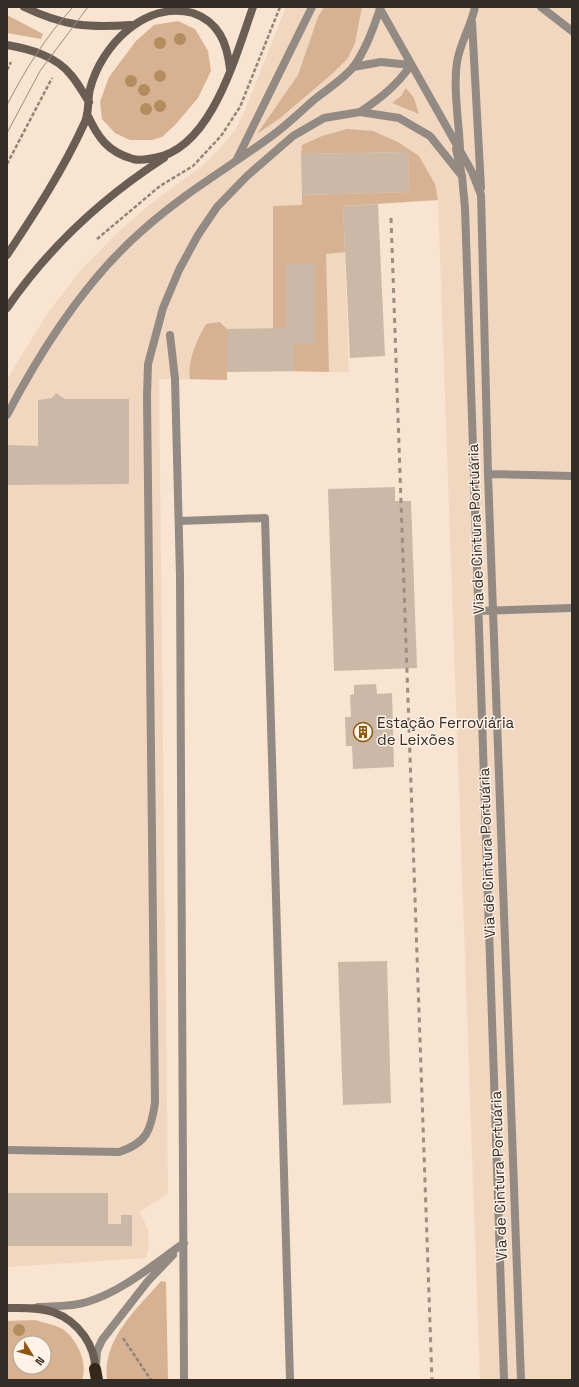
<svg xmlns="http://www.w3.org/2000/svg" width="579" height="1387" font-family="'Space Grotesk',sans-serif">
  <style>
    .built { fill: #f2d7c0 }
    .green { fill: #d6b292; fill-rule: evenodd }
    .building { fill: #ccb8a6 }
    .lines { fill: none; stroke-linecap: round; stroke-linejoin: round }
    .path { stroke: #938578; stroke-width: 2.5; stroke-dasharray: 4 2; stroke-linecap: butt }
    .service { stroke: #938a83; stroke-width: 8 }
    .secondary { stroke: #6a5e54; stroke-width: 8 }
    .motorway { stroke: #362719; stroke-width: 12 }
    .tram { stroke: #9c8d81; stroke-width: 1 }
    .rail { stroke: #9c8d81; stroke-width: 3; stroke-dasharray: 5 5; stroke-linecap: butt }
    .tree { fill: #b28d5e }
    .labels { text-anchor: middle; stroke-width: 3; stroke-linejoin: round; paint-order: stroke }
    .street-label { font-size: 15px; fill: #342c26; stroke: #fff2e7 }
    .poi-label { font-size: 15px; fill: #342c26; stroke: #fff2e7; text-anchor: start }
  </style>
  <rect width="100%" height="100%" fill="#f8e4d1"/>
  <!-- built -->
  <path class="built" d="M 286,7 L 572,7 L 572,1380 L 480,1380 L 438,200 L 343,206 L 349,372 L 227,372 L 227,380 L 159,379 L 168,1194 L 140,1211 L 148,1230 L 149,1245 L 146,1258 L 7,1267 L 7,379 L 49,311 L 82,269 L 114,236 L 149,205 L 202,166 L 221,147 L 235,130 L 244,113 Z"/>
  <!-- green -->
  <path class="green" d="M 324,7 L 362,7 L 355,43 L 348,58 L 333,73 L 279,119 L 257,134 L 298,75 L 318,17 Z
    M 7,15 L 43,34 L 41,39 L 7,33 Z
    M 178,21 L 195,29 L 208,51 L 211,71 L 198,98 L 175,125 L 162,137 L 152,140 L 130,140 L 115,133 L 102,119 L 100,102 L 109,77 L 136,41 L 154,25 Z
    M 406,88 L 414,98 L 419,114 L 392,103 L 401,96 Z
    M 347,129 L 373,131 L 398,142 L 419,156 L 435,184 L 438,200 L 343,206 L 345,252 L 326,254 L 329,372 L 294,371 L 294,344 L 315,343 L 314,264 L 286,264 L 286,328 L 273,329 L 273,206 L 302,205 L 302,195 L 409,192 L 408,152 L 301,154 L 302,145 L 322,136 Z
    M 220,322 L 227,329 L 227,380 L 190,379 C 187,362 197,339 206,324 Z
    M 161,1281 L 166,1282 L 168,1380 L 107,1380 C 102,1339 137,1309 161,1281 Z
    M 35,1320 C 44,1323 57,1325 64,1330 C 78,1341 88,1363 82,1380 L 7,1380 L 7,1321 ZM 20,1343 L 44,1343 L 44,1367 L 20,1367 Z"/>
  <!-- building -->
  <path class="building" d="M 408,152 L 409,192 L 302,195 L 301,154 Z
    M 378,204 L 385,356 L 350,358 L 343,206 Z
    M 286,264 L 315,264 L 315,344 L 294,344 L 294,371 L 227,372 L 227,329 L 286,328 Z
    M 56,393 L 65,399 L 129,399 L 129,484 L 7,485 L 7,445 L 38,446 L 38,400 L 52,398 Z
    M 395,487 L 395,501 L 411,501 L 417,668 L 334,671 L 328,489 Z
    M 376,684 L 377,694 L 392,693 L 394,767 L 353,769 L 352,746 L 346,746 L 345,717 L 351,717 L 350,695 L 354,694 L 354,685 Z
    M 387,961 L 391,1103 L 343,1105 L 338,962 Z
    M 7,1193 L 108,1193 L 108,1224 L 121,1224 L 121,1215 L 132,1215 L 132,1246 L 7,1246 Z"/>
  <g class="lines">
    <!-- path -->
    <path class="path" d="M 7,70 L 11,62
      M 7,164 L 52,78
      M 97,239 L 160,186 L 193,166 L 221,136 L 240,107 L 280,7
      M 123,1338 L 151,1380"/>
    <!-- service -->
    <path class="service" d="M 379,7 L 472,172 L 481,195 L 488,474 L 521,1380
      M 541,7 L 572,31
      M 472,22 L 481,188
      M 353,67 L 381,62 L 411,65
      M 360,112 C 381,98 397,85 411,65
      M 456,149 L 462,176 L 465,208 L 504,1380
      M 460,149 C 459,122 453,89 457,62 C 460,43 471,26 475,7
      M 237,159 L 312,7
      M 170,335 L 175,379 L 180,576 L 184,1380
      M 7,415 C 42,348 86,279 144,229 C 184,193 230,167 273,135 C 288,124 301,111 315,99 C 326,90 345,78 354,66 C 366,49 373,29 380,9
      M 488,474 L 572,476
      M 179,521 L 265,518 L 290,1380
      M 478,611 L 572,608
      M 7,1150 L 119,1152 C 147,1143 151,1130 155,1103 L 147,397 L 148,364 L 163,308 L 179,270 L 198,235 L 217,207 L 247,176 L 293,136 L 324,118 L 360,112 L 399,118 L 430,136 L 462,176
      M 38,1307 C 54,1306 72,1307 87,1302 C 123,1291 154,1264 184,1243
      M 96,1365 L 97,1351 L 102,1340 L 148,1281 L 173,1255"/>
    <!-- secondary -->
    <path class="secondary" d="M 24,7 C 64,26 87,28 131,25
      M 7,45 C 30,49 56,56 71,75 C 78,83 83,93 89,102
      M 87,114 C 98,138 108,152 133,159 C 141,161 147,159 154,158 C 212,149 236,54 253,7
      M 7,255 C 35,213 63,170 84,124 C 90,113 87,100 90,89 C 101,46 145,0 193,13 C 219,22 227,43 230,69
      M 7,308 C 49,247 102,198 164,158
      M 7,1308 C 22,1308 39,1307 53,1312 C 78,1321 97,1346 95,1373"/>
    <!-- motorway -->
    <path class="motorway" d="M 95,1369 L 97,1380"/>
    <!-- tram -->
    <path class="tram" d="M 7,105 C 25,70 46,36 73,7
      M 7,133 L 40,71 L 88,7"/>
    <!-- rail -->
    <path class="rail" d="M 391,218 L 432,1380"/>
  </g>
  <!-- trees -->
  <g class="tree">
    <circle cx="180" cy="39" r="6"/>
    <circle cx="160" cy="43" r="6"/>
    <circle cx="160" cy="76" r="6"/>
    <circle cx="131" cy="81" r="6"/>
    <circle cx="144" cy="90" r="6"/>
    <circle cx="160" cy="106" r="6"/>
    <circle cx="146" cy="109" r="6"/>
    <circle cx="19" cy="1330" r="6"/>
  </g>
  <!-- icons -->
  <defs>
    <symbol id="building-ring" viewBox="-11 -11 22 22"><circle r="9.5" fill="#fff2e7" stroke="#8f5610" stroke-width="1.5"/><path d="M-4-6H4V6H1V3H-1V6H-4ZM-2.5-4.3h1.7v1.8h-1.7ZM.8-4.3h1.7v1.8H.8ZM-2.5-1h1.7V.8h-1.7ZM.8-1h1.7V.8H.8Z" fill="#8f5610"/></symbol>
  </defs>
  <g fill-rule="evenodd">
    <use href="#building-ring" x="352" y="721" width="22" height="22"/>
  </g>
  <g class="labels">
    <!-- street labels -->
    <g class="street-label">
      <text transform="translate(476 529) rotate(-92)" y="5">Via de Cintura Portuária</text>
      <text transform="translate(487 853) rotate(-92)" y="5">Via de Cintura Portuária</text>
      <text transform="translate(499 1176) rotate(-92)" y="5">Via de Cintura Portuária</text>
    </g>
    <!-- poi labels -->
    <g class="poi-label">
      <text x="377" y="728">Estação Ferroviária<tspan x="377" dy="17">de Leixões</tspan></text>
    </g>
  </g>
  <!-- border -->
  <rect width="579" height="1387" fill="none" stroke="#342c26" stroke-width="16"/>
  <!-- north arrow -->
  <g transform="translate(32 1355) rotate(127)"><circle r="19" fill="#fff2e7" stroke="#aea39a"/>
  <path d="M0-3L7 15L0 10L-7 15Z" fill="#8f5610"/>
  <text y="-6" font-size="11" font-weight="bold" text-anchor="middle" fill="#342c26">N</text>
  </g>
</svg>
